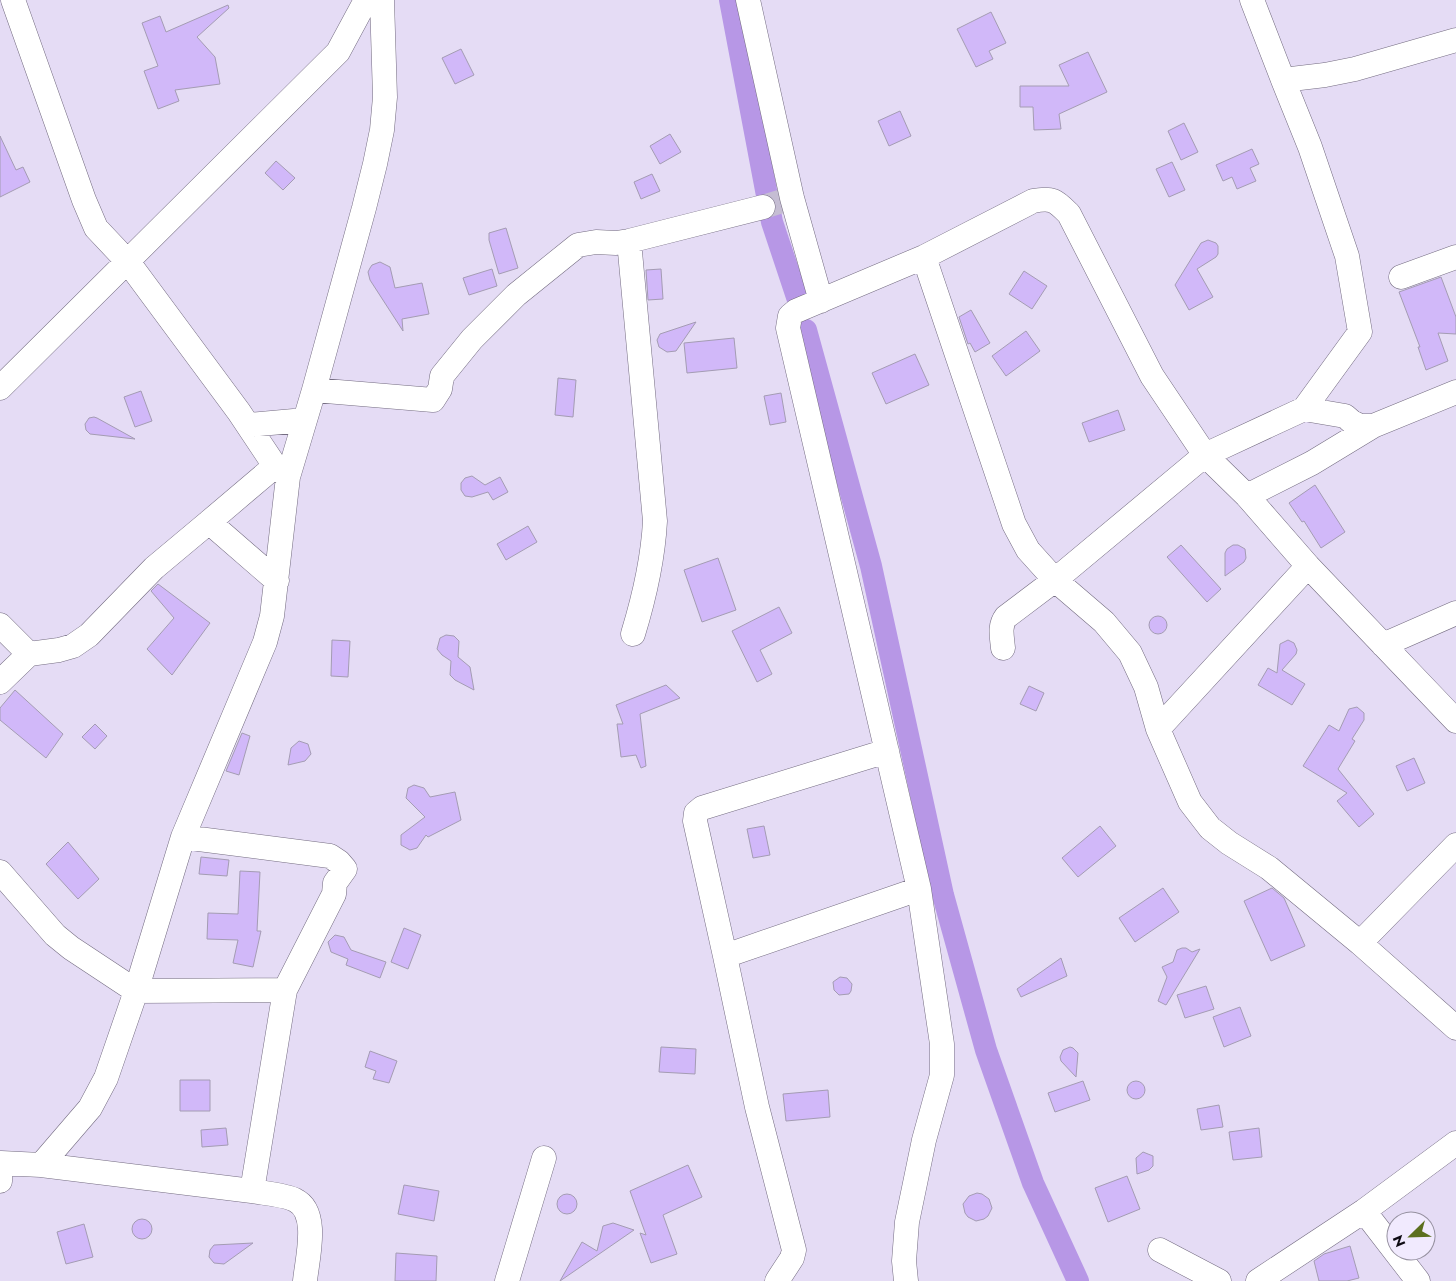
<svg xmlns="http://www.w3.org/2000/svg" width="1456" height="1281" font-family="Jost,sans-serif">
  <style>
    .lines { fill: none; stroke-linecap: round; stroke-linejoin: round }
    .canal { stroke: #b797e6; stroke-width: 22 }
    .building { fill: #d1b8f9; stroke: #a49cb3 }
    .minor-tunnel { stroke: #c5bdd3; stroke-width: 24; stroke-dasharray: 24 12; stroke-linecap: butt }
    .minor-casing { stroke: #746c81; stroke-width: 25 }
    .minor { stroke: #fff; stroke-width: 24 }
  </style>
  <rect width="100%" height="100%" fill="#e5dcf5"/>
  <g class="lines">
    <!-- canal -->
    <path class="canal" d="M 730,0 L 772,222 L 797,297
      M 806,330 L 871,566 L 943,895 L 986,1050 L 1033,1183 L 1078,1281"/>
  </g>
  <!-- building -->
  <path class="building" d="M 228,5 L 229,8 L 197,37 L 215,57 L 220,84 L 175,90 L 179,101 L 158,109 L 144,71 L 158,66 L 142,23 L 160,16 L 166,32 Z
    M 991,12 L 1006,43 L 989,51 L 993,59 L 976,67 L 957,29 Z
    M 461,49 L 474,75 L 455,84 L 442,58 Z
    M 1088,52 L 1107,92 L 1059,114 L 1061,129 L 1034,130 L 1033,107 L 1020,107 L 1020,86 L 1069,86 L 1059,65 Z
    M 900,111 L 911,136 L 889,146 L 878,121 Z
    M 1184,123 L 1198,152 L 1181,160 L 1168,131 Z
    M 670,134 L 681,152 L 660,164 L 650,146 Z
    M 0,136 L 16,170 L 23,167 L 30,182 L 0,197 Z
    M 1252,149 L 1259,164 L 1250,168 L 1256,181 L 1237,189 L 1232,177 L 1223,181 L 1216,165 Z
    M 276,161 L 295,178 L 283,190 L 265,173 Z
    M 1172,162 L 1185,190 L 1169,197 L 1156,169 Z
    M 652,174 L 660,191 L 641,199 L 634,182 Z
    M 506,228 L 518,268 L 499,274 L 489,240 L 489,233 Z
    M 1208,240 L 1216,243 L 1218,246 L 1218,254 L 1216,257 L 1197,269 L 1213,297 L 1189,310 L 1175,285 L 1201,243 Z
    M 380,262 L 390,267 L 395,288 L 422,283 L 429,314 L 402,319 L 403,331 L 370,280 L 368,272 L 370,268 L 372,265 Z
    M 492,269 L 497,286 L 469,295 L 463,278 Z
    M 661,269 L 663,299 L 648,300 L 646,270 Z
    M 1024,271 L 1047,286 L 1032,309 L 1009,294 Z
    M 1441,277 L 1456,317 L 1456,334 L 1438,333 L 1448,361 L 1426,370 L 1418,347 L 1420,347 L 1399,292 Z
    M 971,310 L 990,343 L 975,352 L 970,343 L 968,344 L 959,317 Z
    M 696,322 L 676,351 L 667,352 L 659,347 L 657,340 L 660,334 Z
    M 1026,331 L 1040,351 L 1006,376 L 992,356 Z
    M 734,338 L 737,368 L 687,373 L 684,343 Z
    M 915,354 L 929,385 L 886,404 L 872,373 Z
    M 558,378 L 576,380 L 573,417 L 555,415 Z
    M 141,391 L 152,421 L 135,427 L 124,397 Z
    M 781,393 L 786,422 L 770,425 L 764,396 Z
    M 1118,410 L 1125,430 L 1089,442 L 1082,423 Z
    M 94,417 L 97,418 L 135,439 L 90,434 L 86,430 L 85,424 L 89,418 Z
    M 472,476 L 485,485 L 500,477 L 508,492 L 493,500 L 488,492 L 472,497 L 465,496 L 461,490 L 461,483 L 465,478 Z
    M 1315,485 L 1345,532 L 1321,548 L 1304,521 L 1302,522 L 1289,503 Z
    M 528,526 L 537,542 L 506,560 L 497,544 Z
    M 1181,545 L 1221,589 L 1207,602 L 1167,557 Z
    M 1233,545 L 1238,545 L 1245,549 L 1246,558 L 1244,562 L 1225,576 L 1225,553 L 1227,549 Z
    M 718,558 L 736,610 L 702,622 L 684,570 Z
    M 158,584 L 210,623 L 172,675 L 147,649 L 174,618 L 151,591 Z
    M 779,607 L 792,633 L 760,650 L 772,674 L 757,682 L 732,631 Z
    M1149 625a9 9 0 1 1 18 0a9 9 0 1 1-18 0Z
    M 446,635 L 454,636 L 459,641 L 458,657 L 470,667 L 474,690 L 455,680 L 450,675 L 451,661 L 442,655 L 437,649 L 440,638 Z
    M 332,640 L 350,641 L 348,677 L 331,676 Z
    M 1288,640 L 1294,643 L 1297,650 L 1296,654 L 1282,670 L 1305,684 L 1292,705 L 1258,685 L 1268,668 L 1277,673 L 1280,644 Z
    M 666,685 L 680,698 L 640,714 L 646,766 L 641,768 L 636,755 L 621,757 L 617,724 L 623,724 L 616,705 Z
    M 1029,686 L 1044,693 L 1036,711 L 1020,704 Z
    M 15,690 L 63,734 L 46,758 L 0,720 L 0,708 Z
    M 1357,707 L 1364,713 L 1364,720 L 1352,739 L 1355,741 L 1338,769 L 1374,814 L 1359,827 L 1337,801 L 1347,793 L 1303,766 L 1329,725 L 1339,731 L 1349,709 Z
    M 95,724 L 107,736 L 95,749 L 82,737 Z
    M 242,733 L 250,736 L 239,775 L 226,771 Z
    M 299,741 L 308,744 L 311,754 L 305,761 L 288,765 L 291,748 Z
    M 1414,758 L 1425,783 L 1407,791 L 1396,766 Z
    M 414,785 L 424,788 L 430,797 L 455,792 L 461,820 L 428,837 L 426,835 L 417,848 L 410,850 L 401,845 L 401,835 L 425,817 L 406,798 L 408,788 Z
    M 764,826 L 770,855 L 753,858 L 747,829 Z
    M 1100,826 L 1116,846 L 1078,877 L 1062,858 Z
    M 68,842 L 99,879 L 78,899 L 46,864 Z
    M 201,857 L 229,860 L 227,876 L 199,874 Z
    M 240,871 L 260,872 L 257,931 L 261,931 L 253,967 L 233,963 L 238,940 L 207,939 L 208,913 L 238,914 Z
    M 1163,888 L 1179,912 L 1135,942 L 1119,918 Z
    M 1272,888 L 1284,898 L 1305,946 L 1271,961 L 1244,901 Z
    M 404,928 L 421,935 L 408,969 L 391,962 Z
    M 335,935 L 344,937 L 351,950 L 386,962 L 380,978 L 346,965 L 348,959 L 331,952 L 328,942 Z
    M 1182,948 L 1186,948 L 1192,952 L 1200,949 L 1166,1005 L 1158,1001 L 1167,977 L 1162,967 L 1173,962 L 1177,950 Z
    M 1061,958 L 1067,976 L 1021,997 L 1017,989 Z
    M 840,977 L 847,978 L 852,984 L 851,991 L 849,994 L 839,995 L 834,990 L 833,982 Z
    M 1206,986 L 1214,1009 L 1185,1018 L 1177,995 Z
    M 1240,1007 L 1251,1036 L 1224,1047 L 1213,1017 Z
    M 661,1047 L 696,1049 L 695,1074 L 659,1072 Z
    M 1070,1047 L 1073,1048 L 1078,1053 L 1076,1077 L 1061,1061 L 1060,1057 L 1063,1050 Z
    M 370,1051 L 397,1061 L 389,1083 L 373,1079 L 376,1071 L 365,1067 Z
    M 180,1080 L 210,1080 L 210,1111 L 180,1111 Z
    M1127 1090a9 9 0 1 1 18 0a9 9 0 1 1-18 0Z
    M 1083,1081 L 1090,1100 L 1055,1112 L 1048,1093 Z
    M 828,1090 L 830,1117 L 786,1121 L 783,1094 Z
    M 1219,1105 L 1223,1127 L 1201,1130 L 1197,1109 Z
    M 226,1128 L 228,1145 L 202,1147 L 201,1130 Z
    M 1259,1128 L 1262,1157 L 1233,1160 L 1229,1132 Z
    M 1143,1152 L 1153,1156 L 1153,1166 L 1149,1170 L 1137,1174 L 1136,1158 Z
    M 688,1165 L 702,1197 L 663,1215 L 677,1254 L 651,1263 L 640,1233 L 646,1235 L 630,1191 Z
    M 1127,1176 L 1140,1209 L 1108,1222 L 1095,1188 Z
    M 404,1185 L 439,1191 L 434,1221 L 398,1214 Z
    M 977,1193 L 982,1194 L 989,1199 L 992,1208 L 988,1216 L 984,1219 L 976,1221 L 968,1217 L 965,1213 L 963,1204 L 969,1196 Z
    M557 1204a10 10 0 1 1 20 0a10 10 0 1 1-20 0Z
    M132 1229a10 10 0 1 1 20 0a10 10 0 1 1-20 0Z
    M 613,1223 L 634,1230 L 560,1281 L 582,1242 L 597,1251 L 603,1226 Z
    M 84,1224 L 93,1257 L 66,1264 L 57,1232 Z
    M 253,1243 L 224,1264 L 214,1263 L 209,1257 L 210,1250 L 214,1245 Z
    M 1350,1246 L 1359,1278 L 1347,1281 L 1319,1281 L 1314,1261 L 1324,1254 Z
    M 396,1253 L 437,1256 L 436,1281 L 395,1281 Z"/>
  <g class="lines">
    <!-- minor-tunnel -->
    <path class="minor-tunnel" d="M 763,207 L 792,198"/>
    <defs>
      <path id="minor" d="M 13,0 L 84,200 L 96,228 L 128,262 L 239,412 L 275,466 L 288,477
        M 748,0 L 792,198 L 821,301
        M 1252,0 L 1283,80 L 1325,75 L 1355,69 L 1456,40
        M 629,241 L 655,521 C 653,559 644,598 633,634
        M 924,257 L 1014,524 L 1028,550 L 1055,580 L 1104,622 L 1130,653 L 1146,687 L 1158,729 L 1190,802 L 1210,828 L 1229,843 L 1269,868 L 1360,943 L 1456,1028
        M 1401,277 L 1456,257
        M 0,388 L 338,52 L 366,0
        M 314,390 L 433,400 L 440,389 L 442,376 L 472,339 L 516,295 L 578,245 L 596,242 L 616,243 L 629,241 L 763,207
        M 1304,409 L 1345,416 L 1352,422 L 1360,426 L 1373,426 L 1456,392
        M 248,425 L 305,420
        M 1247,496 L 1312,463 L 1373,426
        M 209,522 L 275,466
        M 0,625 L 29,654 L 0,682
        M 1383,645 L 1456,613
        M 1003,648 C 1002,637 999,626 1006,617 L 1055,580 L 1205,455 L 1304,409 L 1360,332 L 1347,256 L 1310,147 L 1283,80
        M 29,654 L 59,650 L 73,646 L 89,635 L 154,568 L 209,522 L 277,581
        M 1158,729 L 1308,566
        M 183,837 L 330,856 L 339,862 L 345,869 L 335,883 L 334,894 L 285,990 L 252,1191 C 262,1193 286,1195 295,1200 C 320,1212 307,1259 305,1281
        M 0,872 L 55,935 L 71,948 L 136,991 L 285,990
        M 1360,943 L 1456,845
        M 725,956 L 919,889
        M 41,1165 L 252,1191
        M 0,1181 L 1,1163 L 41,1165 L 90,1108 L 106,1078 L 136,991 L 183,837 L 265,642 L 272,616 L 288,477 L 314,390 L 364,208 L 375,164 L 382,130 L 385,97 L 382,0
        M 1364,1211 L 1418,1281
        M 1160,1250 L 1219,1281
        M 507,1281 L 544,1158
        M 777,1281 L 792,1258 L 794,1250 L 757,1107 L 725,956 L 695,821 L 696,813 L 702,808 L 887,751
        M 906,1281 L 904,1261 L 907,1222 L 924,1140 L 942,1075 L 942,1044 L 919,889 L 788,328 L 790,316 L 796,311 L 924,257 L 1033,201 C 1053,197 1056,201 1069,214 L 1152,376 L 1205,455 L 1247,496 L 1308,566 L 1456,721
        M 1258,1281 L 1364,1211 L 1456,1143"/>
    </defs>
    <!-- minor casing -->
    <use href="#minor" class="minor-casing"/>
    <!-- minor -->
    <use href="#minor" class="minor"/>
  </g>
  <!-- north arrow -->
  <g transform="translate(1411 1236) rotate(247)"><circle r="24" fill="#f1eafe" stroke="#9691a0"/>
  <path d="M0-4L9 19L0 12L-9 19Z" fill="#5c6f1e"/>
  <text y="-8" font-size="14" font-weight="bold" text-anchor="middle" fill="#0e0b13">N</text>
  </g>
</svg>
